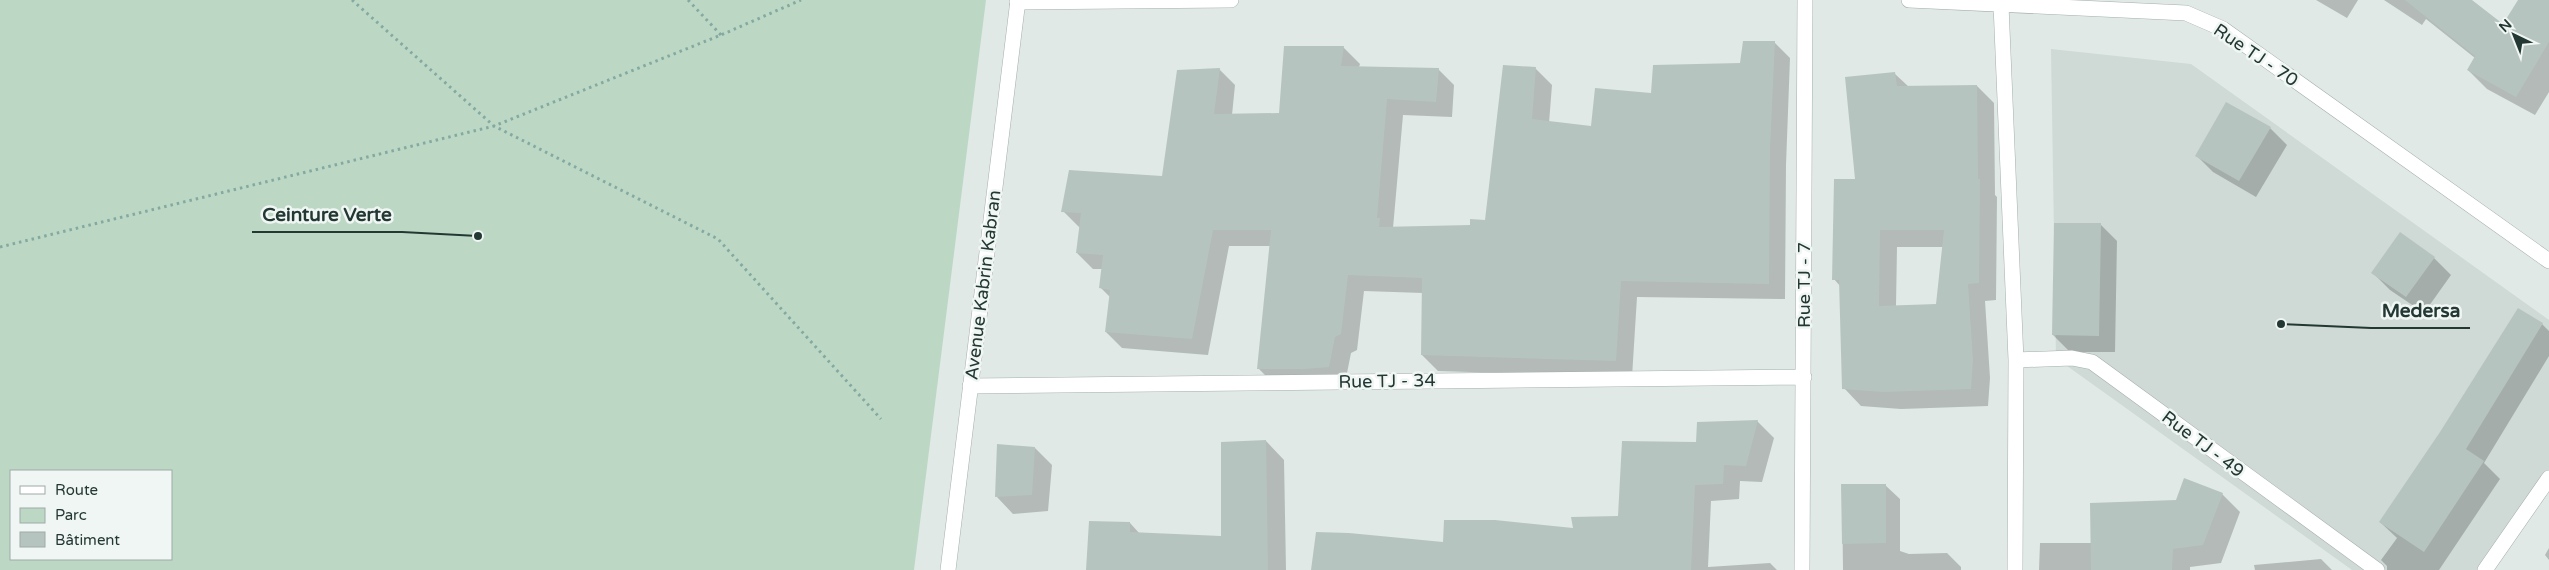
<svg xmlns="http://www.w3.org/2000/svg" width="2549" height="570" font-family="'Varela Round',sans-serif">
  <style>
    .built { fill: #cfd9d5 }
    .green { fill: #bcd8c5; fill-rule: evenodd }
    .shadow { fill: #0003; fill-rule: evenodd }
    .building { fill: #b6c4bf; fill-rule: evenodd }
    .lines { fill: none; stroke-linecap: round; stroke-linejoin: round }
    .minor-casing { stroke: #a4b0ad; stroke-width: 16 }
    .tertiary-casing { stroke: #a4b0ad; stroke-width: 16 }
    .path { stroke: #84a9a0; stroke-width: 3; stroke-dasharray: 2.5 4; stroke-linecap: butt }
    .minor { stroke: #fff; stroke-width: 15 }
    .tertiary { stroke: #fff; stroke-width: 15 }
    .labels { text-anchor: middle; stroke-width: 5; stroke-linejoin: round; paint-order: stroke }
    .street-label { font-size: 18px; fill: #233833; stroke: #f0f6f4 }
    .leader { fill: none; stroke: #233833; stroke-width: 2 }
    .callout-dot { fill: #233833; stroke: #f0f6f4; stroke-width: 2 }
    .callout-label { font-size: 19px; text-anchor: middle; font-weight: bold; fill: #233833; stroke: #f0f6f4; stroke-width: 5; stroke-linejoin: round; paint-order: stroke }
  </style>
  <rect width="100%" height="100%" fill="#e0e9e6"/>
  <!-- built -->
  <path class="built" d="M 2051,49 L 2191,64 L 2549,320 L 2549,472 L 2482,570 L 2352,570 L 2056,358 Z"/>
  <!-- green -->
  <path class="green" d="M 0,0 L 986,0 L 914,570 L 0,570 ZM 11,471 L 171,471 L 171,559 L 11,559 Z"/>
  <!-- shadow -->
  <path class="shadow" d="M 2316,0 L 2358,0 L 2347,18 Z
    M 2384,0 L 2469,0 L 2503,26 L 2519,0 L 2549,0 L 2549,92 L 2535,115 L 2487,89 L 2468,70 L 2475,58 L 2426,19 L 2422,25 Z
    M 1774,42 L 1790,58 L 1786,165 L 1785,299 L 1637,297 L 1632,377 L 1438,371 L 1422,355 L 1423,293 L 1364,291 L 1357,350 L 1351,353 L 1345,383 L 1275,385 L 1259,369 L 1270,246 L 1229,246 L 1208,355 L 1122,348 L 1106,332 L 1111,298 L 1100,287 L 1103,269 L 1093,269 L 1077,253 L 1080,228 L 1063,211 L 1163,178 L 1219,69 L 1235,85 L 1232,115 L 1280,114 L 1343,47 L 1360,64 L 1359,67 L 1438,69 L 1454,85 L 1452,117 L 1403,115 L 1393,228 L 1471,226 L 1487,221 L 1504,66 L 1536,69 L 1552,85 L 1549,123 L 1592,128 L 1652,94 L 1741,64 Z
    M 1895,74 L 1909,87 L 1977,86 L 1994,103 L 1995,195 L 1997,197 L 1996,300 L 1985,301 L 1990,378 L 1988,406 L 1901,409 L 1861,406 L 1844,388 L 1840,286 L 1834,279 L 1856,180 ZM 1897,247 L 1943,247 L 1937,305 L 1896,306 Z
    M 2270,128 L 2287,145 L 2256,197 L 2213,172 L 2197,156 Z
    M 2100,224 L 2117,241 L 2115,352 L 2070,352 L 2053,335 Z
    M 2434,258 L 2451,275 L 2424,313 L 2390,290 L 2373,273 Z
    M 2542,324 L 2549,331 L 2549,356 L 2484,463 L 2500,479 L 2439,570 L 2387,570 L 2387,566 L 2381,560 L 2397,538 L 2380,522 Z
    M 1757,421 L 1774,438 L 1762,482 L 1740,481 L 1739,499 L 1711,501 L 1708,567 L 1770,563 L 1777,570 L 1312,570 L 1444,544 L 1574,529 L 1619,518 L 1697,443 Z
    M 1266,441 L 1284,460 L 1286,570 L 1087,570 L 1130,523 L 1140,534 L 1222,538 Z
    M 1035,448 L 1052,465 L 1048,511 L 1013,514 L 997,497 Z
    M 1885,485 L 1900,499 L 1900,551 L 1909,554 L 1947,553 L 1961,567 L 1961,570 L 1843,570 L 1842,486 Z
    M 2222,494 L 2240,512 L 2221,563 L 2190,567 L 2190,570 L 2039,570 L 2040,543 L 2092,543 L 2177,501 Z
    M 2549,548 L 2549,560 L 2545,555 Z
    M 2321,559 L 2332,570 L 2255,570 L 2254,565 Z"/>
  <!-- building -->
  <path class="building" d="M 2405,0 L 2472,0 L 2503,24 L 2518,0 L 2549,0 L 2549,42 L 2516,97 L 2467,70 L 2475,56 Z
    M 1743,41 L 1775,41 L 1770,148 L 1769,284 L 1621,281 L 1616,361 L 1421,355 L 1422,278 L 1348,275 L 1341,334 L 1335,337 L 1329,367 L 1304,369 L 1257,369 L 1271,230 L 1213,230 L 1192,339 L 1105,332 L 1110,290 L 1099,288 L 1103,255 L 1076,253 L 1081,213 L 1061,212 L 1069,170 L 1162,176 L 1177,70 L 1220,68 L 1214,114 L 1279,113 L 1284,46 L 1344,46 L 1341,66 L 1439,68 L 1436,102 L 1387,99 L 1377,218 L 1380,218 L 1379,227 L 1470,225 L 1470,219 L 1485,220 L 1503,65 L 1536,67 L 1532,119 L 1591,126 L 1595,88 L 1651,93 L 1653,65 L 1740,63 Z
    M 1895,72 L 1897,86 L 1977,85 L 1978,179 L 1980,179 L 1979,283 L 1968,284 L 1973,360 L 1971,389 L 1883,392 L 1842,389 L 1839,280 L 1832,280 L 1834,179 L 1855,179 L 1845,77 ZM 1880,230 L 1944,230 L 1936,304 L 1879,306 Z
    M 2226,102 L 2271,127 L 2239,181 L 2195,156 Z
    M 2054,223 L 2101,223 L 2099,336 L 2052,335 Z
    M 2400,232 L 2435,257 L 2406,297 L 2371,273 Z
    M 2518,308 L 2543,323 L 2466,449 L 2484,461 L 2424,552 L 2379,522 L 2440,432 Z
    M 1758,420 L 1746,466 L 1724,465 L 1723,484 L 1695,485 L 1691,570 L 1311,570 L 1316,532 L 1349,533 L 1443,542 L 1444,520 L 1495,520 L 1573,528 L 1571,517 L 1618,516 L 1622,441 L 1696,442 L 1697,422 Z
    M 1266,440 L 1268,570 L 1086,570 L 1089,521 L 1130,522 L 1130,532 L 1221,536 L 1221,442 Z
    M 997,444 L 1035,447 L 1032,495 L 995,497 Z
    M 2184,478 L 2223,493 L 2203,545 L 2173,549 L 2172,570 L 2091,570 L 2090,503 L 2176,500 Z
    M 1841,484 L 1886,484 L 1886,543 L 1842,544 Z"/>
  <g class="lines">
    <defs>
      <path id="minor" d="M 1909,0 L 2186,13 L 2223,29 L 2549,261
        M 1017,2 L 1231,0
        M 2001,5 L 2016,360 L 2015,570
        M 2016,360 L 2072,358 L 2092,362 L 2377,570
        M 970,386 L 1804,377
        M 1802,570 L 1805,0
        M 2485,570 L 2549,478"/>
      <path id="tertiary" d="M 948,570 L 1018,0"/>
    </defs>
    <!-- minor casing -->
    <use href="#minor" class="minor-casing"/>
    <!-- tertiary casing -->
    <use href="#tertiary" class="tertiary-casing"/>
    <!-- path -->
    <path class="path" d="M 352,0 L 494,126 L 718,239 L 881,419
      M 688,0 L 721,35
      M 0,247 L 494,126 L 721,35 L 801,0"/>
    <!-- minor -->
    <use href="#minor" class="minor"/>
    <!-- tertiary -->
    <use href="#tertiary" class="tertiary"/>
  </g>
  <g class="labels">
    <!-- street labels -->
    <g class="street-label">
      <text transform="translate(2256 55) rotate(34)" y="6">Rue TJ - 70</text>
      <text transform="translate(983 285) rotate(-83)" y="6">Avenue Kabrin Kabran</text>
      <text transform="translate(1804 285) rotate(-90)" y="6">Rue TJ - 7</text>
      <text transform="translate(1387 381) rotate(-1)" y="6">Rue TJ - 34</text>
      <text transform="translate(2203 444) rotate(37)" y="6">Rue TJ - 49</text>
    </g>
  </g>
  <!-- callouts -->
  <path class="leader" d="M478 236L402 232H252M2281 324L2371 328H2470"/>
  <g class="callout-dot">
    <circle cx="478" cy="236" r="5"/>
    <circle cx="2281" cy="324" r="5"/>
  </g>
  <g class="callout-label">
    <text x="327" y="221">Ceinture Verte</text>
    <text x="2421" y="317">Medersa</text>
  </g>
  <!-- legend -->
  <rect x="10" y="470" width="162" height="90" fill="#f0f6f4" stroke="#9eaaa7"/>
  <rect x="20" y="486" width="25" height="8" fill="#ffffff" stroke="#9eaaa7"/>
  <text x="55" y="495" font-size="15" fill="#233833">Route</text>
  <rect x="20" y="508" width="25" height="15" fill="#bcd8c5" stroke="#9eaaa7"/>
  <text x="55" y="520" font-size="15" fill="#233833">Parc</text>
  <rect x="20" y="532" width="25" height="15" fill="#b6c4bf" stroke="#9eaaa7"/>
  <text x="55" y="545" font-size="15" fill="#233833">Bâtiment</text>
  <!-- north arrow -->
  <g transform="translate(2514 35) rotate(317)" stroke="#f0f6f4" stroke-width="4" paint-order="stroke">
  <path d="M0-4L9 19L0 12L-9 19Z" fill="#233833"/>
  <text y="-8" font-size="14" font-weight="bold" text-anchor="middle" fill="#233833">N</text>
  </g>
</svg>
